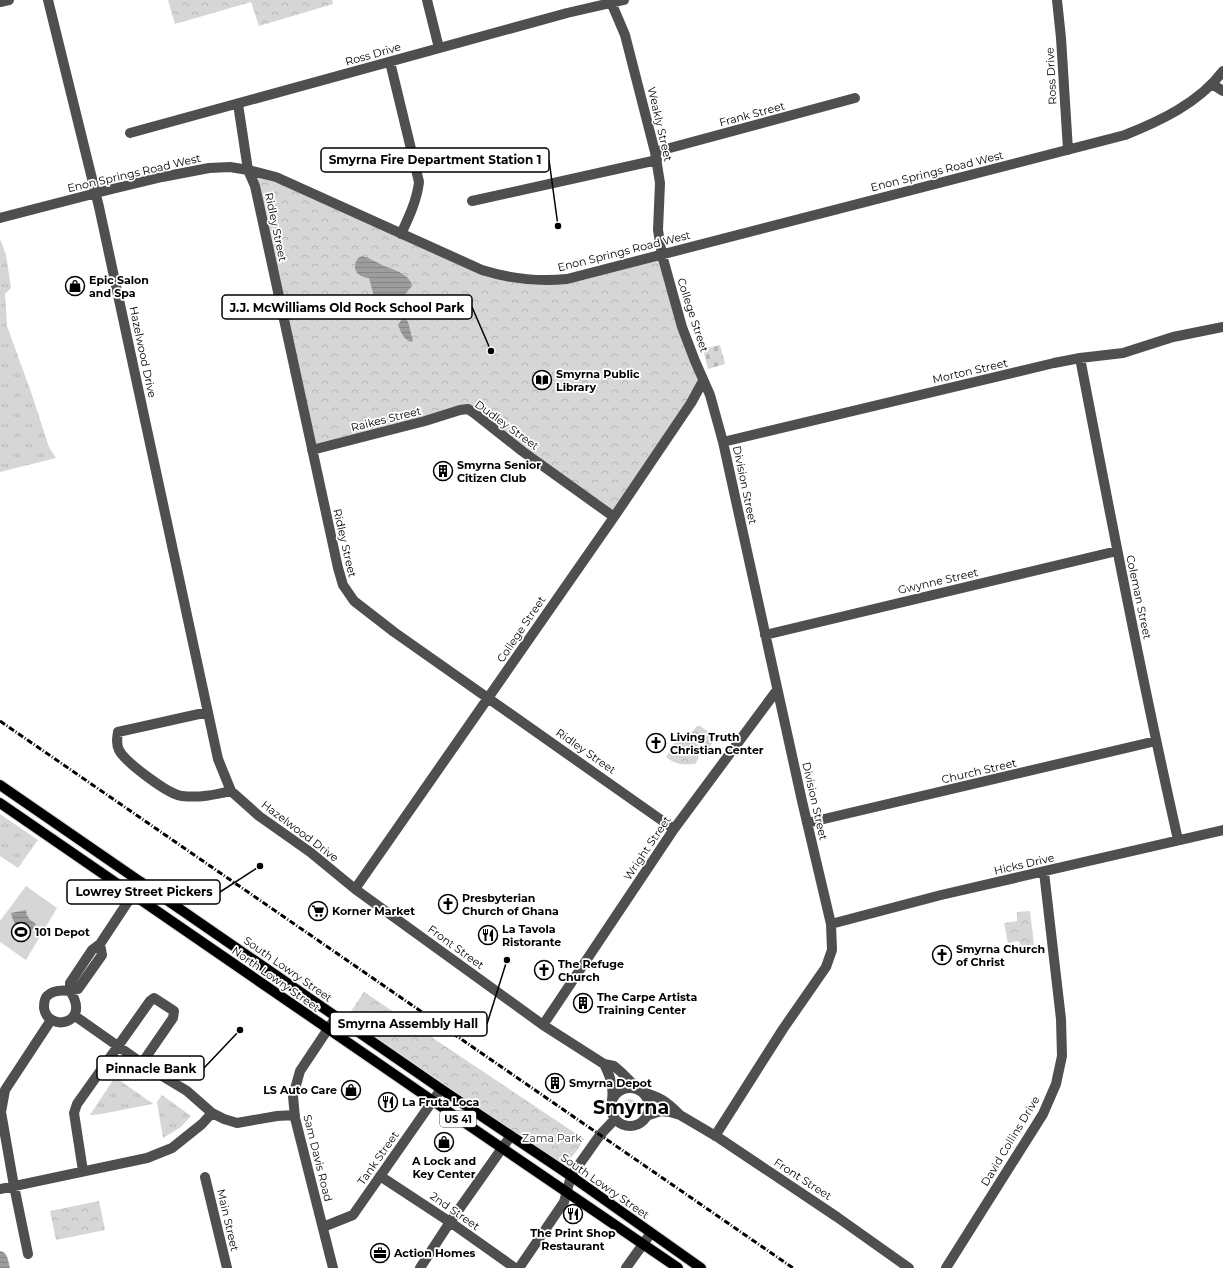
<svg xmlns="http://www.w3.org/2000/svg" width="1223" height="1268" font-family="Montserrat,sans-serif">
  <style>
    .grass { fill: url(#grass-tufts) }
    .cemetery { fill: url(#cemetery-stones) }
    .park { fill: url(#park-crowns) }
    .garden { fill: #d6d6d6 }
    .water { fill: url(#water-rules) }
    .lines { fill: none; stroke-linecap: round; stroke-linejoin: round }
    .major-casing { stroke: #dbdbdb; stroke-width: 12 }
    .minor { stroke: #4f4f4f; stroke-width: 10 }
    .major { stroke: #000; stroke-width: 10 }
    .rail { stroke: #000; stroke-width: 3; stroke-dasharray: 6 2 1 2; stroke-linecap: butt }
    .labels { text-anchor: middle; stroke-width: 3.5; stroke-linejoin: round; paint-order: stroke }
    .shield { fill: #fff; stroke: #4c4c4c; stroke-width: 1 }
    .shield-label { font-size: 10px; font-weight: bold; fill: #000 }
    .street-label { font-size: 11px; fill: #000; stroke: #fff }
    .poi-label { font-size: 11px; font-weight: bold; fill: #000; stroke: #fff; text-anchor: start }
    .park-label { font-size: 11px; fill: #2d2d2d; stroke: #fff }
    .town-label { font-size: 19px; font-weight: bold; fill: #000; stroke: #fff }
    .leader { fill: none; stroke: #000; stroke-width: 1.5 }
    .callout-dot { fill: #000; stroke: #fff; stroke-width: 1.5 }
    .callout { fill: #fff; stroke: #000; stroke-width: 1.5 }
    .callout-label { font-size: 12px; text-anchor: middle; font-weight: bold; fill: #000 }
  </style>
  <defs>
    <pattern id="grass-tufts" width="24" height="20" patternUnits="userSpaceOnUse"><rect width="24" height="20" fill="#d6d6d6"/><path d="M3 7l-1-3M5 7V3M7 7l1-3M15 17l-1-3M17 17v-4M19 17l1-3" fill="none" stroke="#b6b6b6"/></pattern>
    <pattern id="cemetery-stones" width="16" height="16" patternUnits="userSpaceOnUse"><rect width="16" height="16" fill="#d6d6d6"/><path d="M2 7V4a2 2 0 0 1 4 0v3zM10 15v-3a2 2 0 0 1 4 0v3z" fill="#b6b6b6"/></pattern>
    <pattern id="park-crowns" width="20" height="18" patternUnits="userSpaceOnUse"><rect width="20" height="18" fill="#d6d6d6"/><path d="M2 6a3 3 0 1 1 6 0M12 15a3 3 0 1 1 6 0" fill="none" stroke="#b6b6b6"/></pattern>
    <pattern id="water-rules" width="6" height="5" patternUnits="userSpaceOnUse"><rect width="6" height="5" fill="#9d9d9d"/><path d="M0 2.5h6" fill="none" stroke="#858585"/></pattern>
  </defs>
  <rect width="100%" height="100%" fill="#fff"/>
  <!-- grass -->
  <path class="grass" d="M 0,239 L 6,255 L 11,288 L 5,294 L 7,326 L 31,392 L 49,447 L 56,458 L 0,472 Z
    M 0,814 L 38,840 L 18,868 L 0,856 Z
    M 115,1077 L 149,1101 L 153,1103 L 152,1104 L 101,1114 L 90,1115 Z
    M 162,1095 L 191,1116 L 181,1127 L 163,1138 L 157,1102 Z
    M 628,1099 C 635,1099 639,1104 637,1111 L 631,1108 L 630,1101 L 630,1107 L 622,1103 Z
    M 622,1104 L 631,1109 L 632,1112 L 632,1109 L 636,1112 L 630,1115 L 625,1114 L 622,1109 Z"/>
  <!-- cemetery -->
  <path class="cemetery" d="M 720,345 L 725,364 L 708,369 L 703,349 Z"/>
  <!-- park -->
  <path class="park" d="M 168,0 L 332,0 L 333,4 L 259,26 L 251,2 L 175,24 Z
    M 248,170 L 471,266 L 535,281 L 662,255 L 703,381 L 614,517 L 471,411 L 312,450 Z
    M 697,726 L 700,726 L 716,737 L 709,748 L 690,735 Z
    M 685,735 L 698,745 C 699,751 700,759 695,764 C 683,765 676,765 666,757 L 679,736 L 682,739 Z
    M 1030,911 L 1034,945 L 1021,946 L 1020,943 L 1018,941 L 1008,943 L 1004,923 L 1017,921 L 1017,912 Z
    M 364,992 L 584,1139 C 578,1149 569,1167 556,1161 L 347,1017 Z
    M 99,1201 L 105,1230 L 56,1240 L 50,1211 Z"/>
  <!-- garden -->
  <path class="garden" d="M 26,886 L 57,908 L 26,960 L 0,942 L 0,921 Z"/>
  <!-- water -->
  <path class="water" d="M 362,256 C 370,258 376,262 382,265 C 391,269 411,274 412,286 L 400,300 L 399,305 L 400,310 L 408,322 L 413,341 L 411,342 C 403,339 401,332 398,325 L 402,319 L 396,307 L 387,309 L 374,297 L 369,278 C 357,277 351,269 358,258 Z
    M 26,910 L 27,916 L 28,916 L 29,919 L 36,924 L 29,935 C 18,930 14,925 11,913 Z
    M 0,1251 C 8,1252 8,1261 10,1268 L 0,1268 Z"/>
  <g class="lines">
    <defs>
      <path id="major" d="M 0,785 L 441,1089 L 571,1176 L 701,1268
        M 0,803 L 433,1101 L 678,1268"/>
    </defs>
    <!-- major casing -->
    <use href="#major" class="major-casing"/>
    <!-- minor -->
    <path class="minor" d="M 48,0 L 99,207 L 218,759 L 231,791 L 259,816 L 310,852 L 355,889 L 543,1025 L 604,1064 L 614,1066 L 621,1072 L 638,1089
      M 427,0 L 439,48
      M 1057,0 L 1061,38 L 1068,150
      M 0,2 L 9,0
      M 611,2 L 625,35 L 655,152 L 660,183 L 658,230 L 662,255 L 682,327 L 695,361 L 710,395 L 723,442 L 802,801 L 831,924 L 832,950 L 826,967 L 783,1029 L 715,1136
      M 390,62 L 419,182 C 417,200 409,217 401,234
      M 1212,84 L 1223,91
      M 238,104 L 248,170 L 255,186 L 338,568 L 343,585 L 354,601 L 394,632 L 674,829
      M 130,133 L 567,13 L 624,0
      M 655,152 L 855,98
      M 472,201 L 657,160
      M 0,218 L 108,190 L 162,177 L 209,168 L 230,167 L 248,170 L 276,177 L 482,270 C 511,279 538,282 567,279 L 1125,135 C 1160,121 1199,103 1223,71
      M 1080,358 C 1111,519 1142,680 1178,840
      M 723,442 L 1054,363 L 1080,358 L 1123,353 L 1173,337 L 1223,327
      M 312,450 L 425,421 L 460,410 L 468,409 L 474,413 L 522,451 L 614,517
      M 765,635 L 1117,551
      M 208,712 L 118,732 C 117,738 116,744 119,750 C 125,762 169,795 182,796 C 199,798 214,795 231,791
      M 807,823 L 1156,741
      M 355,889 L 614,517 L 691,403 L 703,381
      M 831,924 L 941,895 L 1223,830
      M 100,944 L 102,955 L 78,989 L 70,991 C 92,1024 48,1033 44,1008 C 44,1004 44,999 47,996 C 53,990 62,990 70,991 L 70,983 L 92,950 L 100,944 L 141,882
      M 543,1025 L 674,829 L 777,690
      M 604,1064 C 610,1076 614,1086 612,1100
      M611 1107a19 19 0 1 1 38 0a19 19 0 1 1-38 0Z
      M 642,1092 C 659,1096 667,1102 679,1114
      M 212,1113 L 224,1119 L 237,1123 L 277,1116 L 295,1115
      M 646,1116 L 661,1111 L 670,1112 L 680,1115 L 719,1138 L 837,1217 L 909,1268
      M 83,1171 L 74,1113 L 77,1104 L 150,1001 L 154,998 L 174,1011 L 173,1018 L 142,1063
      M 380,1176 L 450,1222 L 515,1268
      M 205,1177 L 227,1268
      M 0,1189 L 147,1158 L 172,1148 L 202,1124 L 212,1113 L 187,1091 L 149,1068 L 75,1016
      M 323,1227 L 353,1215 L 441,1089
      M 28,1254 L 14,1186 L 1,1112 L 5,1090 L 51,1020
      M 333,1268 L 295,1118 L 293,1096 L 300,1071 L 336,1017
      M 420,1268 L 450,1222 L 510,1137
      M 519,1268 L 564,1202 L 571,1176 L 600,1135 L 615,1119
      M 626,1268 L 651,1233
      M 946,1268 L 1043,1114 L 1056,1084 L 1062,1056 L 1061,1019 L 1044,872"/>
    <!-- major -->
    <use href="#major" class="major"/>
    <!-- rail -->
    <path class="rail" d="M 0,721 L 793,1268"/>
  </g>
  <!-- icons -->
  <defs>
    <symbol id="shop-ring" viewBox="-11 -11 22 22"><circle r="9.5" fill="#fff" stroke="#000" stroke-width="1.5"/><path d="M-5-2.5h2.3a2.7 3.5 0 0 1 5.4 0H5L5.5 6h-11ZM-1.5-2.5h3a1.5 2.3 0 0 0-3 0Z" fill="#000"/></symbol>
    <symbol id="library-ring" viewBox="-11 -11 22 22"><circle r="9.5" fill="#fff" stroke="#000" stroke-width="1.5"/><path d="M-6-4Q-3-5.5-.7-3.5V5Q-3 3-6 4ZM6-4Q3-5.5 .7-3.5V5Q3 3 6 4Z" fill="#000"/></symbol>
    <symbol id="building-ring" viewBox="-11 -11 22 22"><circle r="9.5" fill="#fff" stroke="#000" stroke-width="1.5"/><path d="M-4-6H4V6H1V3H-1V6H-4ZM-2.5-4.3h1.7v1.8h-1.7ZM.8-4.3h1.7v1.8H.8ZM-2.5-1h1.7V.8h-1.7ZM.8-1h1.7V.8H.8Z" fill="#000"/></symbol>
    <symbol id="church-ring" viewBox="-11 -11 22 22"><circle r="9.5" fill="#fff" stroke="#000" stroke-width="1.5"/><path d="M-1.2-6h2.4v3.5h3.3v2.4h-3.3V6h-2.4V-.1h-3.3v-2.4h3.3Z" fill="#000"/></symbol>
    <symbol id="supermarket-ring" viewBox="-11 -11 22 22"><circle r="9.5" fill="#fff" stroke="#000" stroke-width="1.5"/><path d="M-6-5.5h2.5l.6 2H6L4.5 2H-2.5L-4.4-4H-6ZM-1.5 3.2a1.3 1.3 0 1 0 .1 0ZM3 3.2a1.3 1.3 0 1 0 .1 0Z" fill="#000"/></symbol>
    <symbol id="stadium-ring" viewBox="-11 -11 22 22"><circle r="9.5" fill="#fff" stroke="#000" stroke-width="1.5"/><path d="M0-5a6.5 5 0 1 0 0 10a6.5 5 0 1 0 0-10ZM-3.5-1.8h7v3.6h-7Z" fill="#000"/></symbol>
    <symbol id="restaurant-ring" viewBox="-11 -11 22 22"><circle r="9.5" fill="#fff" stroke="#000" stroke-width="1.5"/><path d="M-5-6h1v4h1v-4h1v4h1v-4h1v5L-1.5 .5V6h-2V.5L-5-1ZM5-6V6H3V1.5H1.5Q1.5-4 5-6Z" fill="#000"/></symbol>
    <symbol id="office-ring" viewBox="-11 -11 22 22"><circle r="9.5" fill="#fff" stroke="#000" stroke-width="1.5"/><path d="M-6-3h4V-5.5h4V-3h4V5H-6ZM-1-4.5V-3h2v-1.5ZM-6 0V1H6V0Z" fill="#000"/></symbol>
  </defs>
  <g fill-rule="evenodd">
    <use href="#shop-ring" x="64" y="275" width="22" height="22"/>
    <use href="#library-ring" x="531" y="369" width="22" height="22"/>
    <use href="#building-ring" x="432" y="460" width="22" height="22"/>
    <use href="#church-ring" x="645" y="732" width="22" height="22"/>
    <use href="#church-ring" x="437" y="893" width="22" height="22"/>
    <use href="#supermarket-ring" x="307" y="900" width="22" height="22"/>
    <use href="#stadium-ring" x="10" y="921" width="22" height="22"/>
    <use href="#restaurant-ring" x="477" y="924" width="22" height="22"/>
    <use href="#church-ring" x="931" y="944" width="22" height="22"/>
    <use href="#church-ring" x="533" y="959" width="22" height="22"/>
    <use href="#building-ring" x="572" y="992" width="22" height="22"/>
    <use href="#building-ring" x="544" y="1072" width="22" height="22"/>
    <use href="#shop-ring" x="340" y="1079" width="22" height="22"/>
    <use href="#restaurant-ring" x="377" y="1091" width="22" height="22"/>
    <use href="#shop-ring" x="433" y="1131" width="22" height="22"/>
    <use href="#restaurant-ring" x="562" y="1203" width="22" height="22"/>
    <use href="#office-ring" x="369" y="1242" width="22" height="22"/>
  </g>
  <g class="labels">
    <!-- shield labels -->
    <rect class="shield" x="440" y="1111" width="36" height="16" rx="3"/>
    <g class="shield-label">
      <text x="458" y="1123">US 41</text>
    </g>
    <!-- street labels -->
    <g class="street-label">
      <text transform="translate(373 54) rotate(-16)" y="4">Ross Drive</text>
      <text transform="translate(1051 76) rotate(-93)" y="4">Ross Drive</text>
      <text transform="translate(752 114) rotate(-15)" y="4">Frank Street</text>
      <text transform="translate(660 124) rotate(77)" y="4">Weakly Street</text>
      <text transform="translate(937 171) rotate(-14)" y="4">Enon Springs Road West</text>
      <text transform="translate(134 173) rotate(-13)" y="4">Enon Springs Road West</text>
      <text transform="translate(276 227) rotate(78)" y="4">Ridley Street</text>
      <text transform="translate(624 251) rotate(-14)" y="4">Enon Springs Road West</text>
      <text transform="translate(693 315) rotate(72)" y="4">College Street</text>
      <text transform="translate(143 352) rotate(78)" y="4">Hazelwood Drive</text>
      <text transform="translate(970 371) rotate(-13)" y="4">Morton Street</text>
      <text transform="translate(386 419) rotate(-14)" y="4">Raikes Street</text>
      <text transform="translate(507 425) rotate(36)" y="4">Dudley Street</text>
      <text transform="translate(745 485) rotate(78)" y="4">Division Street</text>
      <text transform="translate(345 543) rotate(77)" y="4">Ridley Street</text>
      <text transform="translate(938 581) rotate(-13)" y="4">Gwynne Street</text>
      <text transform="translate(1139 597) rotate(78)" y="4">Coleman Street</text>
      <text transform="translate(521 629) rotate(-56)" y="4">College Street</text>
      <text transform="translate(586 751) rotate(35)" y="4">Ridley Street</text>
      <text transform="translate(979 771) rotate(-13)" y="4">Church Street</text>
      <text transform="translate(815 801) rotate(77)" y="4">Division Street</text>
      <text transform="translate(300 831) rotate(37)" y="4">Hazelwood Drive</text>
      <text transform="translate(647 848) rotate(-56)" y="4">Wright Street</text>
      <text transform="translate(1024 864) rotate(-13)" y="4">Hicks Drive</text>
      <text transform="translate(456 947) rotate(36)" y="4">Front Street</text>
      <text transform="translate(288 969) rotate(35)" y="4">South Lowry Street</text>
      <text transform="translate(276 979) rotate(35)" y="4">North Lowry Street</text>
      <text transform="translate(1010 1141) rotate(-59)" y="4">David Collins Drive</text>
      <text transform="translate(318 1158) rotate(76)" y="4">Sam Davis Road</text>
      <text transform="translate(378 1158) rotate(-55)" y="4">Tank Street</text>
      <text transform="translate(803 1179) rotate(33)" y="4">Front Street</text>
      <text transform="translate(605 1186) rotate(35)" y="4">South Lowry Street</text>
      <text transform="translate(455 1211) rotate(35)" y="4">2nd Street</text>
      <text transform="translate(228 1220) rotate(77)" y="4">Main Street</text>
    </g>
    <!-- poi labels -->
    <g class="poi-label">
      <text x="89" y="284">Epic Salon<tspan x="89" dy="13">and Spa</tspan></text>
      <text x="556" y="378">Smyrna Public<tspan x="556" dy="13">Library</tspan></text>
      <text x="457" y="469">Smyrna Senior<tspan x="457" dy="13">Citizen Club</tspan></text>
      <text x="670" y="741">Living Truth<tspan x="670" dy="13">Christian Center</tspan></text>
      <text x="462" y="902">Presbyterian<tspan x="462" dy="13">Church of Ghana</tspan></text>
      <text x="332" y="915">Korner Market</text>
      <text x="502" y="933">La Tavola<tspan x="502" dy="13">Ristorante</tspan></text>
      <text x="35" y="936">101 Depot</text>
      <text x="956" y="953">Smyrna Church<tspan x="956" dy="13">of Christ</tspan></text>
      <text x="558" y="968">The Refuge<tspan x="558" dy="13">Church</tspan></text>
      <text x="597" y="1001">The Carpe Artista<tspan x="597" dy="13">Training Center</tspan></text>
      <text x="569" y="1087">Smyrna Depot</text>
      <text x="337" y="1094" text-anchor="end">LS Auto Care</text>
      <text x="402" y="1106">La Fruta Loca</text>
      <text x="444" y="1165" text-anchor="middle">A Lock and<tspan x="444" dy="13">Key Center</tspan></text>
      <text x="573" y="1237" text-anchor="middle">The Print Shop<tspan x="573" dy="13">Restaurant</tspan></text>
      <text x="394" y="1257">Action Homes</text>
    </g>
    <!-- park labels -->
    <g class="park-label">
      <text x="552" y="1142">Zama Park</text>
    </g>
    <!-- town labels -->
    <g class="town-label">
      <text x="631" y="1114">Smyrna</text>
    </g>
  </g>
  <!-- callouts -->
  <path class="leader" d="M558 226L549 160M491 351L472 307M260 866L220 892M507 960L487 1024M240 1030L204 1068"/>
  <g class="callout-dot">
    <circle cx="558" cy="226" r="4"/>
    <circle cx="491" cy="351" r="4"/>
    <circle cx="260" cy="866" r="4"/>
    <circle cx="507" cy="960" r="4"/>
    <circle cx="240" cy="1030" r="4"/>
  </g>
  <g class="callout">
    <rect x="321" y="148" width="228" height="24" rx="4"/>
    <rect x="222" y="295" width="250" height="24" rx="4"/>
    <rect x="67" y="880" width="153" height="24" rx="4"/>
    <rect x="330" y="1012" width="157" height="24" rx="4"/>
    <rect x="97" y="1056" width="107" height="24" rx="4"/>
  </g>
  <g class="callout-label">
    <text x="435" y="164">Smyrna Fire Department Station 1</text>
    <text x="347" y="312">J.J. McWilliams Old Rock School Park</text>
    <text x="144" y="896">Lowrey Street Pickers</text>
    <text x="408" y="1028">Smyrna Assembly Hall</text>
    <text x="151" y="1073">Pinnacle Bank</text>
  </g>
</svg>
